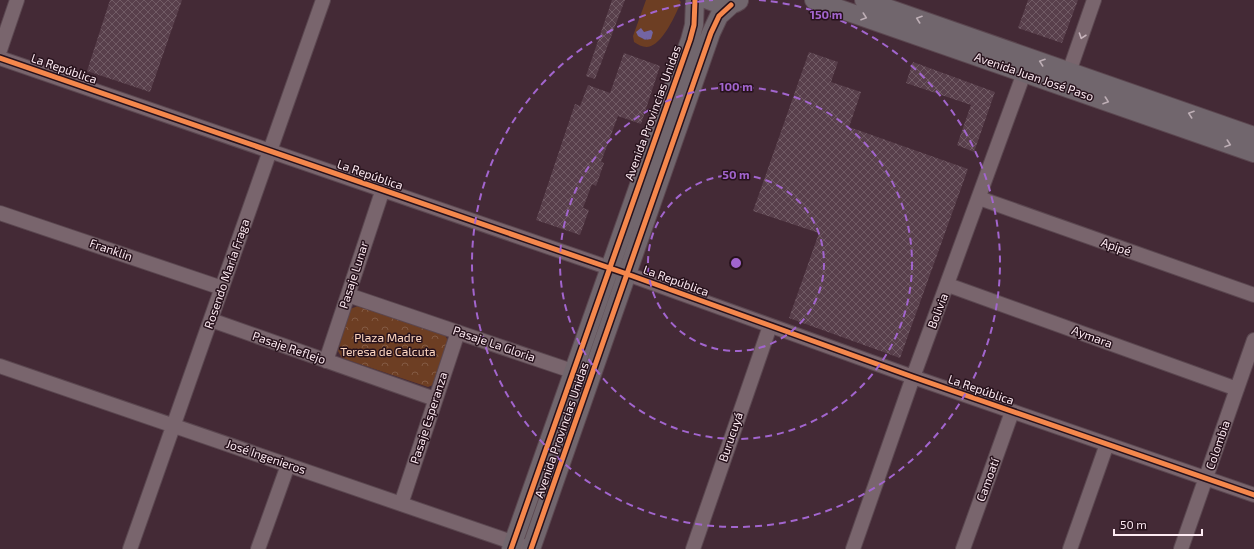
<svg xmlns="http://www.w3.org/2000/svg" width="1254" height="549" font-family="'Exo 2',sans-serif">
  <style>
    .grass { fill: #6d3e23 }
    .park { fill: url(#park-crowns) }
    .water { fill: url(#water-ripples) }
    .building { fill: url(#building-cross-hatch) }
    .lines { fill: none; stroke-linecap: round; stroke-linejoin: round }
    .minor-casing { stroke: #5b4750; stroke-width: 16 }
    .major-casing { stroke: #5b4750; stroke-width: 20 }
    .minor { stroke: #79656d; stroke-width: 14 }
    .major { stroke: #71666d; stroke-width: 18 }
    .cycleway-casing { stroke: #27121c; stroke-width: 8 }
    .cycleway { stroke: #f5874c; stroke-width: 5 }
    .oneway { stroke: #beafb6 }
    .oneway2 { stroke: #c8b5bd }
    .ring { fill: none; stroke: #a265ce; stroke-width: 2; stroke-dasharray: 7 5 }
    .labels { text-anchor: middle; stroke-width: 3; stroke-linejoin: round; paint-order: stroke }
    .street-label { font-size: 12px; fill: #fdeaf2; stroke: #27121c }
    .park-label { font-size: 12px; fill: #fed7c0; stroke: #27121c }
    .centre { fill: #a265ce; stroke: #27121c; stroke-width: 2 }
    .ring-label { font-size: 12px; text-anchor: middle; font-weight: bold; fill: #a265ce; stroke: #27121c; stroke-width: 3; stroke-linejoin: round; paint-order: stroke }
  </style>
  <defs>
    <pattern id="park-crowns" width="20" height="18" patternUnits="userSpaceOnUse"><rect width="20" height="18" fill="#6d3e23"/><path d="M2 6a3 3 0 1 1 6 0M12 15a3 3 0 1 1 6 0" fill="none" stroke="#835a43"/></pattern>
    <pattern id="water-ripples" width="26" height="14" patternUnits="userSpaceOnUse"><rect width="26" height="14" fill="#7365a3"/><path d="M2 4q2-2 4 0t4 0M15 11q2-2 4 0t4 0" fill="none" stroke="#5e5472"/></pattern>
    <pattern id="building-cross-hatch" width="8" height="8" patternUnits="userSpaceOnUse"><rect width="8" height="8" fill="#583f4b"/><path d="M0 0l8 8M0 8l8-8" fill="none" stroke="#715b65"/></pattern>
  </defs>
  <rect width="100%" height="100%" fill="#442a36"/>
  <!-- grass -->
  <path class="grass" d="M 646,0 L 679,0 L 681,2 C 676,14 664,41 651,46 C 645,49 639,45 634,42 L 633,36 Z"/>
  <!-- park -->
  <path class="park" d="M 358,306 L 445,335 L 448,341 L 433,385 L 428,387 L 342,358 L 338,351 L 350,309 Z"/>
  <!-- water -->
  <path class="water" d="M 641,28 L 644,32 L 651,30 L 653,32 L 651,39 L 645,40 L 638,36 L 636,32 Z"/>
  <!-- building -->
  <path class="building" d="M 110,0 L 182,0 L 150,92 L 87,71 Z
    M 612,0 L 625,0 L 595,79 L 586,76 Z
    M 1028,0 L 1078,0 L 1062,43 L 1018,28 Z
    M 809,52 L 838,62 L 831,82 L 861,92 L 849,127 L 968,169 L 900,358 L 789,318 L 819,233 L 753,211 Z
    M 624,53 L 660,66 L 641,124 L 618,116 L 601,162 L 604,163 L 596,186 L 592,184 L 583,208 L 589,210 L 580,235 L 536,220 L 575,104 L 580,106 L 588,85 L 610,93 Z
    M 913,62 L 995,92 L 974,152 L 957,145 L 971,105 L 906,83 Z"/>
  <g class="lines">
    <defs>
      <path id="minor" d="M 0,50 L 17,0
        M 0,58 L 627,274 L 913,377 L 1254,495
        M 1061,76 L 1069,72 L 1094,0
        M 979,198 L 1254,295
        M 0,213 L 222,288
        M 948,285 L 1237,389
        M 348,295 L 572,371
        M 211,320 L 435,399
        M 326,361 L 383,189
        M 0,366 L 532,549
        M 401,504 L 458,332
        M 130,549 L 323,0
        M 258,549 L 288,465
        M 693,549 L 770,326
        M 853,549 L 913,377 L 1024,73
        M 963,549 L 1012,412
        M 1070,549 L 1107,444
        M 1181,549 L 1254,340"/>
      <path id="major" d="M 708,0 C 718,4 729,8 739,1
        M 814,0 L 1254,153
        M 864,0 L 1254,136
        M 511,549 L 690,40 L 694,25 L 695,0
        M 531,549 L 711,33 L 719,16 L 731,5"/>
    </defs>
    <!-- minor casing -->
    <use href="#minor" class="minor-casing"/>
    <!-- major casing -->
    <use href="#major" class="major-casing"/>
    <!-- minor -->
    <use href="#minor" class="minor"/>
    <!-- major -->
    <use href="#major" class="major"/>
    <defs>
      <path id="cycleway" d="M 0,58 L 627,274 L 913,377 L 1254,495
        M 511,549 L 690,40 L 694,25 L 695,0
        M 531,549 L 711,33 L 719,16 L 731,5"/>
    </defs>
    <!-- cycleway casing -->
    <use href="#cycleway" class="cycleway-casing"/>
    <!-- cycleway -->
    <use href="#cycleway" class="cycleway"/>
  </g>
  <!-- one-way arrows -->
  <defs><path id="oneway-chevron" d="M-2-3.5L2.5 0L-2 3.5" fill="none" stroke-width="1.6" stroke-linecap="round" stroke-linejoin="round"/></defs>
  <g class="oneway">
    <use href="#oneway-chevron" transform="translate(864 17) rotate(19)"/>
    <use href="#oneway-chevron" transform="translate(919 19) rotate(-161)"/>
    <use href="#oneway-chevron" transform="translate(1042 62) rotate(-161)"/>
    <use href="#oneway-chevron" transform="translate(1106 101) rotate(19)"/>
    <use href="#oneway-chevron" transform="translate(1191 114) rotate(-161)"/>
    <use href="#oneway-chevron" transform="translate(1228 144) rotate(19)"/>
  </g>
  <use class="oneway2" href="#oneway-chevron" transform="translate(1082 36) rotate(109)"/>
  <!-- distance rings -->
  <g class="ring">
    <circle cx="736" cy="263" r="88"/>
    <circle cx="736" cy="263" r="176"/>
    <path d="M759 0A264 264 0 1 1 713 0"/>
  </g>
  <g class="labels">
    <!-- street labels -->
    <g class="street-label">
      <text transform="translate(64 69) rotate(19)" y="4">La República</text>
      <text transform="translate(1034 77) rotate(19)" y="4">Avenida Juan José Paso</text>
      <text transform="translate(653 113) rotate(-70)" y="4">Avenida Provincias Unidas</text>
      <text transform="translate(370 175) rotate(19)" y="4">La República</text>
      <text transform="translate(1116 247) rotate(19)" y="4">Apipé</text>
      <text transform="translate(111 250) rotate(19)" y="4">Franklin</text>
      <text transform="translate(227 274) rotate(-71)" y="4">Rosendo María Fraga</text>
      <text transform="translate(354 275) rotate(-72)" y="4">Pasaje Lunar</text>
      <text transform="translate(676 281) rotate(20)" y="4">La República</text>
      <text transform="translate(938 311) rotate(-69)" y="4">Bolivia</text>
      <text transform="translate(1092 337) rotate(20)" y="4">Aymara</text>
      <text transform="translate(494 344) rotate(19)" y="4">Pasaje La Gloria</text>
      <text transform="translate(289 348) rotate(19)" y="4">Pasaje Reflejo</text>
      <text transform="translate(981 390) rotate(19)" y="4">La República</text>
      <text transform="translate(429 418) rotate(-72)" y="4">Pasaje Esperanza</text>
      <text transform="translate(562 430) rotate(-71)" y="4">Avenida Provincias Unidas</text>
      <text transform="translate(731 437) rotate(-71)" y="4">Burucuyá</text>
      <text transform="translate(1218 445) rotate(-71)" y="4">Colombia</text>
      <text transform="translate(266 457) rotate(19)" y="4">José Ingenieros</text>
      <text transform="translate(988 480) rotate(-70)" y="4">Camoatí</text>
    </g>
    <!-- park labels -->
    <g class="park-label">
      <text x="388" y="342">Plaza Madre<tspan x="388" dy="14">Teresa de Calcuta</tspan></text>
    </g>
  </g>
  <circle cx="736" cy="263" r="6" class="centre"/>
  <g class="ring-label">
    <text x="826" y="19">150 m</text>
    <text x="736" y="91">100 m</text>
    <text x="736" y="179">50 m</text>
  </g>
  <!-- scale -->
  <path d="M1114 529v6h88v-6" fill="none" stroke="#fdeaf2" stroke-width="2"/>
  <text x="1120" y="529" font-size="12" fill="#fdeaf2" stroke="#27121c" stroke-width="3" paint-order="stroke">50 m</text>
</svg>
